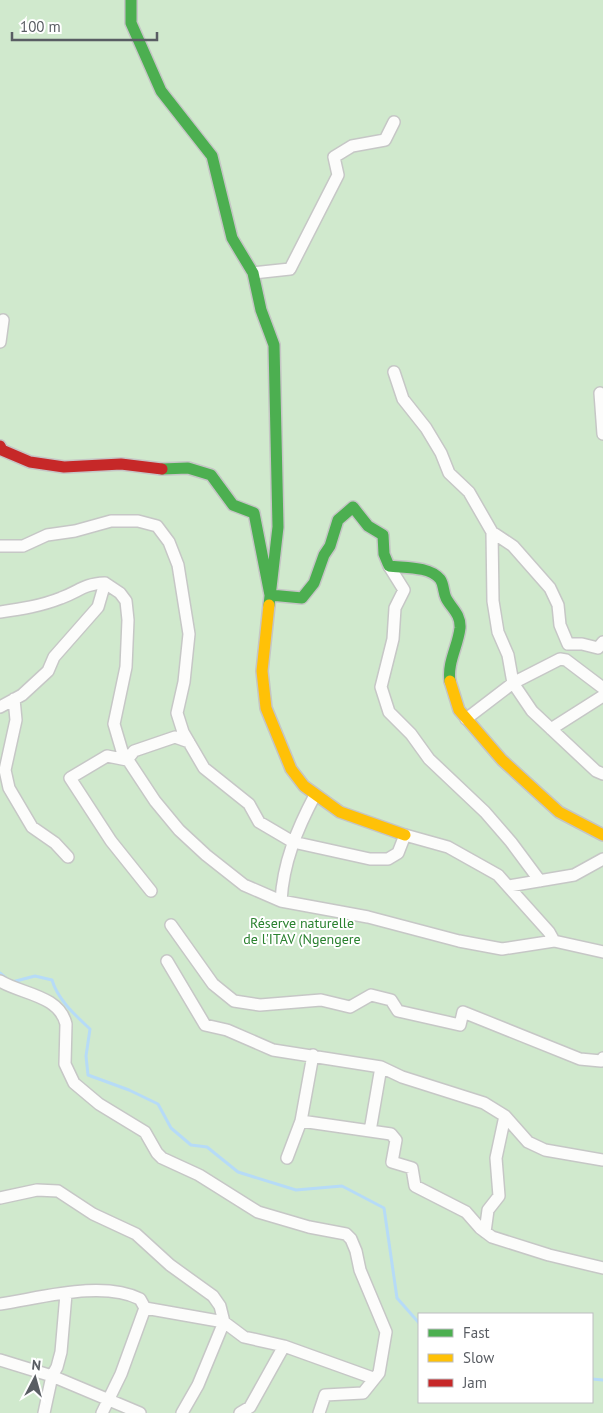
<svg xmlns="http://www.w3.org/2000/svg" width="603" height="1413" font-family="'PT Sans',sans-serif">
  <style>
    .green { fill: #d0e9cd; fill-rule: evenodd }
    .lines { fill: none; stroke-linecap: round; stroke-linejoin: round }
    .stream { stroke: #b6dbf7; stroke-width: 3 }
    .street-casing { stroke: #c6c7c6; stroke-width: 14 }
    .fast-casing { stroke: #c5c5c5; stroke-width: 14 }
    .slow-casing { stroke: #c5c5c5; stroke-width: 14 }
    .jam-casing { stroke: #c5c5c5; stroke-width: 14 }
    .street { stroke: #fcfcfb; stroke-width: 11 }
    .fast { stroke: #4caf50; stroke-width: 11 }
    .slow { stroke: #ffc107; stroke-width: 11 }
    .jam { stroke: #c62828; stroke-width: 11 }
    .labels { text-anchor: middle; stroke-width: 4; stroke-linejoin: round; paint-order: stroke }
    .park-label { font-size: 14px; fill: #2b8230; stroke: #fff }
  </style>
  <rect width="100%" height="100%" fill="#eae9e4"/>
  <!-- green -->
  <path class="green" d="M 0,0 L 603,0 L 603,1413 L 0,1413 ZM 419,1314 L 592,1314 L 592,1402 L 419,1402 Z"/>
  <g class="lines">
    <!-- stream -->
    <path class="stream" d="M 0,973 L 7,979
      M 12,982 L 35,976 L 52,980 C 58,1000 75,1015 90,1029 L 86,1056 L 88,1075 L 129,1090 L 158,1104 L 171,1128 L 191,1145 L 207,1147 L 238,1172 L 296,1190 L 342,1186 L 384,1208 L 397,1298 L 419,1323
      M 592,1379 L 603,1380"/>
    <defs>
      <path id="street" d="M 253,273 L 290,269 L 338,175 L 334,157 L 352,146 L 385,140 L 394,122
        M 0,342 L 3,320
        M 394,372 L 403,399 L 426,428 L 441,453 L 449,473 L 469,492 L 492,532 L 493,601 L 498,632 L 508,655 L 513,683 L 532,711 L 596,771 L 603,774
        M 600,393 L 603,434
        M 492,532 L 513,546 L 550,588 L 558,605 L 560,625 L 568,644 L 582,644 L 598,648 L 603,642
        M 0,546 L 23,546 L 47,535 L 75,531 L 111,521 L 138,521 L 157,526 L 169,542 L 178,565 L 189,634 L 184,682 L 177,713 L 183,732 L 204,768 L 249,804 L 259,822 L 293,842 L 370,859 L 388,859 L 398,853 L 405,835 L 448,847 L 498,875 L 549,932 L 554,941 L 603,952
        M 389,566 L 404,590 L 395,608 L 393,639 L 381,687 L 389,712 L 411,734 L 429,759 L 485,812 L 511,842 L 540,881
        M 0,612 C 21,609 41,606 61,598 C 80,591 83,584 105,583
        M 14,699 L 16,720 L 5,770 L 9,788 L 32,827 L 55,843 L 68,857
        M 0,707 L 22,695 L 48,671 L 54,657 L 98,607 L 105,583 L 120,593 L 126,601 L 128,620 L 126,667 L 114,724 L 122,751 L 155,801 L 179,830 L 206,855 L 244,885 L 281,901 L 368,917 L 459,941 L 502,949 L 554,941
        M 466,719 L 513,683 L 560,659 L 566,660 L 603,688
        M 551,729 L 603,696
        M 509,886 L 574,875 L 603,859
        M 151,891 L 111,841 L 70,778 L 107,756 L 127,760 L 134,751 L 175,737 L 189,742
        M 281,901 C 283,863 297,829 315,795
        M 171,925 L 213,984 L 234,1001 L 260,1005 L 321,1000 L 350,1007 L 371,995 L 391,1000 L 398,1011 L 460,1025 L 463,1012 L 580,1059 L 601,1061 L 603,1058
        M 167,961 L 205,1025 L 227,1030 L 273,1050 L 381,1067 L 402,1077 L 484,1103 L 505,1116 L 528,1142 L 545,1150 L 603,1160
        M 0,981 C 21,994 59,995 66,1024 L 65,1064 L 74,1083 L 99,1104 L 145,1132 L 157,1153 L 162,1158 L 199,1175 L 258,1212 L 309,1227 L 346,1234 L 351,1239 L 356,1251 L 360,1270 L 386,1332 L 379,1373 L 363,1393 L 325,1395 L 319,1413
        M 301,1121 L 391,1134 L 396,1140 L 392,1162 L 412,1168 L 415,1186 L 466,1212 L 480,1228 L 492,1237 L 549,1255 L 603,1268
        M 370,1131 L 381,1067
        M 287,1158 L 301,1121 L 313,1055
        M 0,1198 L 37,1190 L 58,1191 L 93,1214 L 136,1234 L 170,1265 L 213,1296 L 220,1306 L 224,1322 L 198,1385 L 182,1413
        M 485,1232 L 488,1210 L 499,1196 L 496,1158 L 505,1116
        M 0,1304 C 41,1298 102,1280 140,1299 L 145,1308 L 121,1374 L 102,1413
        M 145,1308 L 224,1322 L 244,1337 L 284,1346 L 373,1378
        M 0,1360 L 52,1376 L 140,1413
        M 44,1413 L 52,1376 L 57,1367 L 61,1352 L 66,1294
        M 240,1413 L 250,1407 L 284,1346"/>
      <path id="fast" d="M 131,0 L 131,23 L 161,91 L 212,156 L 232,238 L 253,273 L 261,310 L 274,345 L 278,527 L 269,605
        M 162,469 L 188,468 L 211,475 L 233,505 L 254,513 L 270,595 L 302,598 L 314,583 L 324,555 L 330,546 L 338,520 L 353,507 L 368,526 L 383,535 L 384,554 L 389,566 C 405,568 429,566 440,579 C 444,584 443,592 446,598 C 451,608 461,614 460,628 C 458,646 447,663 450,681"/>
      <path id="slow" d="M 269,605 L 262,671 L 266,708 L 291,769 L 304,786 L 340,812 L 405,835
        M 450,681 L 459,710 L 502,760 L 559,812 L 603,835"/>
      <path id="jam" d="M 0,446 L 2,450 L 30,462 L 64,467 L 121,464 L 162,469"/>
    </defs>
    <!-- street casing -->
    <use href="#street" class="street-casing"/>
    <!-- fast casing -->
    <use href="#fast" class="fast-casing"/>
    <!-- slow casing -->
    <use href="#slow" class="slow-casing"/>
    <!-- jam casing -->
    <use href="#jam" class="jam-casing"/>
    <!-- street -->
    <use href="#street" class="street"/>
    <!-- fast -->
    <use href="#fast" class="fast"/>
    <!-- slow -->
    <use href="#slow" class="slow"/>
    <!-- jam -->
    <use href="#jam" class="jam"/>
  </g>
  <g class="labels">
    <!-- park labels -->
    <g class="park-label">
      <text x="302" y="928">Réserve naturelle<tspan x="302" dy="16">de l'ITAV (Ngengere</tspan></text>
    </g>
  </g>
  <!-- legend -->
  <rect x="418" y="1313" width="175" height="90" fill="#ffffff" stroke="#bdbec1"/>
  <rect x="428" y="1329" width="25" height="8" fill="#4caf50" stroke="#bdbec1"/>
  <text x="463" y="1338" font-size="15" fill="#595d63">Fast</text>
  <rect x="428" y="1354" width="25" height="8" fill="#ffc107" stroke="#bdbec1"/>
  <text x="463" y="1363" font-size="15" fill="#595d63">Slow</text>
  <rect x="428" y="1379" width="25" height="8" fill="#c62828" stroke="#bdbec1"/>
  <text x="463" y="1388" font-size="15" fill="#595d63">Jam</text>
  <!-- north arrow -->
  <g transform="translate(35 1378) rotate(6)" stroke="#ffffff" stroke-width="4" paint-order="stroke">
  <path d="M0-4L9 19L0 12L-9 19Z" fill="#595d63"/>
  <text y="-8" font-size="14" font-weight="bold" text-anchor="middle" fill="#595d63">N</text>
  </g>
  <!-- scale -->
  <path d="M12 32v8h145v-8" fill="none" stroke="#595d63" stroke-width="2.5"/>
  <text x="20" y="32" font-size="15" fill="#595d63" stroke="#ffffff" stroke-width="4" paint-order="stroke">100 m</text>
</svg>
